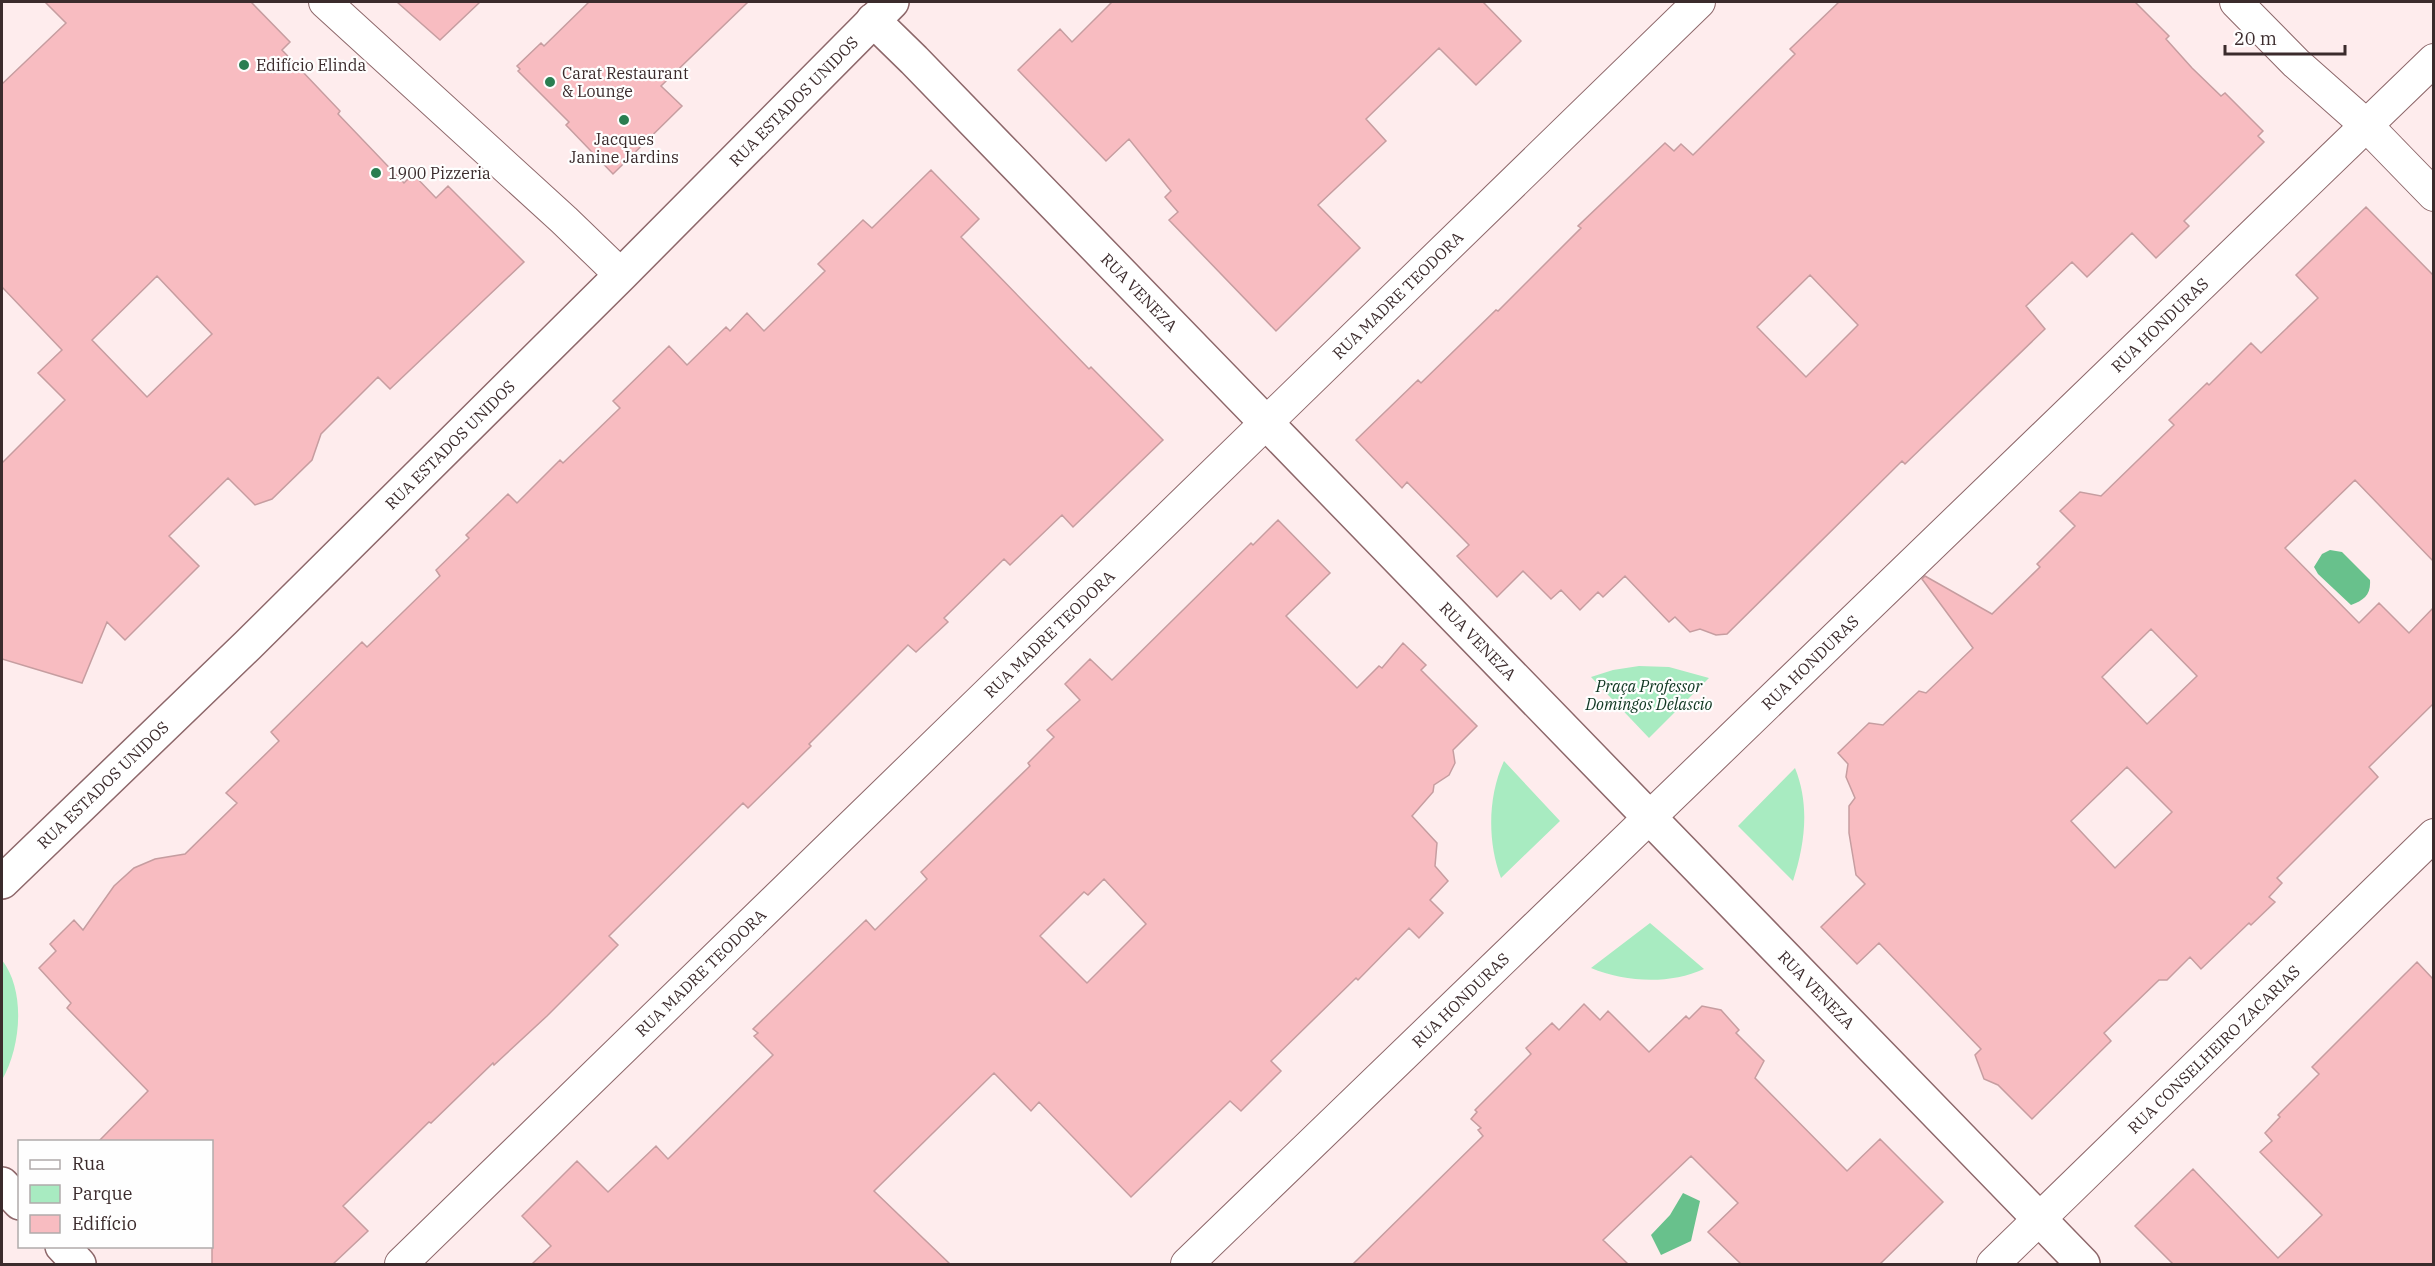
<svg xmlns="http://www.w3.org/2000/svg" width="2435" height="1266" font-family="'IBM Plex Serif',serif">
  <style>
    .green { fill: #a8ebc1 }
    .water { fill: #68c18c }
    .building { fill: #f8bcc1; stroke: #c69da0; stroke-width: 1.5; fill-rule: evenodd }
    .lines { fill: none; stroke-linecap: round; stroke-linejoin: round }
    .street-casing { stroke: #8d676a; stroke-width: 34 }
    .secondary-casing { stroke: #8d676a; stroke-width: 36 }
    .street { stroke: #fff; stroke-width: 32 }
    .secondary { stroke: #fff; stroke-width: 33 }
    .poi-dot { fill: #2a7e51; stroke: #fefefe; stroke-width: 2 }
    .labels { text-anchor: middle; stroke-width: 4.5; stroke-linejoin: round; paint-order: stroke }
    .poi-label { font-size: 16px; fill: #3b2b2c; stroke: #fefefe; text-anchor: start }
    .street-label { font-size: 16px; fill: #3b2b2c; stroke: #fefefe }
    .park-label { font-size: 16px; font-style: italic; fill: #0f3621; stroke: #fefefe }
  </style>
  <rect width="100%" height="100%" fill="#feeced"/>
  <!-- green -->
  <path class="green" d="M 1639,666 L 1669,667 L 1709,678 L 1649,738 L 1591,677 L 1613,670 Z
    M 1504,761 L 1560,821 L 1501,878 C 1487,841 1488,796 1504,761 Z
    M 1795,768 C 1810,805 1805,844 1793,881 L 1738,826 Z
    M 1650,923 L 1704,969 C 1669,985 1625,982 1591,968 Z
    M 2,960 C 26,991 21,1047 2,1080 Z"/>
  <!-- water -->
  <path class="water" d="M 2330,550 L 2342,552 L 2370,580 C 2371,595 2364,600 2351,605 L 2318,574 L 2314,567 L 2322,554 Z
    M 1683,1193 L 1700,1201 L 1691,1241 L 1661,1255 L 1651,1235 L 1670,1215 Z"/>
  <!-- building -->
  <path class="building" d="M 45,2 L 251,2 L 290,42 L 282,50 L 340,111 L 338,114 L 404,183 L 413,174 L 436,198 L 448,186 L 524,262 L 390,389 L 378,377 L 321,434 L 312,460 L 272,499 L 255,505 L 228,478 L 169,536 L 199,566 L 125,640 L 107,622 L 82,683 L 2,659 L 2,463 L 65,400 L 38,373 L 62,350 L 2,287 L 2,84 L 66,23 ZM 157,276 L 212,334 L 147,397 L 92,340 Z
    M 397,2 L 480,2 L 440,40 Z
    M 589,2 L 748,2 L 661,86 L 682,106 L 613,174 L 566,125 L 569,122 L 518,71 L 520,69 L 517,66 L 541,43 L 544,46 Z
    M 1112,2 L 1483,2 L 1521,41 L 1476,85 L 1439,48 L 1366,119 L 1386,141 L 1318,205 L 1360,248 L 1276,331 L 1169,220 L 1178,212 L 1165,197 L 1171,191 L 1129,139 L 1106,161 L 1018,70 L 1060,29 L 1072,42 Z
    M 1839,2 L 2135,2 L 2169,36 L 2166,39 L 2192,68 L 2221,96 L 2225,93 L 2263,131 L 2258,136 L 2264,142 L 2184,221 L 2189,226 L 2156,258 L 2132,233 L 2087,277 L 2072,262 L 2026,306 L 2045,329 L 1905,464 L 1902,461 L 1727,634 L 1716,635 L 1700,629 L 1690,632 L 1675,617 L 1669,622 L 1625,576 L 1603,597 L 1598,592 L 1580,610 L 1561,590 L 1551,599 L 1523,571 L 1497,597 L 1457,556 L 1469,545 L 1407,482 L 1402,488 L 1356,440 L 1418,380 L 1421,383 L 1496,310 L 1498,311 L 1581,228 L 1578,226 L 1665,143 L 1674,151 L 1681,144 L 1693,155 L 1795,54 L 1790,49 ZM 1810,275 L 1858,325 L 1806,377 L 1757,327 Z
    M 931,170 L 979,219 L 961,237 L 1089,369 L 1091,367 L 1163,440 L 1073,527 L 1062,515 L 1010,565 L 1004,559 L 944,618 L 948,622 L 916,652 L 908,645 L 809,744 L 811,746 L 748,808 L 743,803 L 609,936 L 618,945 L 547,1016 L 494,1065 L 493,1063 L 431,1123 L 429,1122 L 343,1206 L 368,1231 L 333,1264 L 212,1264 L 212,1142 L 98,1142 L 148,1091 L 67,1008 L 71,1003 L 39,968 L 56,951 L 50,944 L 74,920 L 83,930 L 114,886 L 134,868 L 155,859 L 185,854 L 237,803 L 226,793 L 279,741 L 271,732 L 362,642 L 367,647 L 440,576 L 436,570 L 469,538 L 466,535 L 508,494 L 517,503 L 560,460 L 563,463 L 620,408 L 613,401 L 669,346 L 687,365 L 726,327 L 730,331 L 747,313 L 764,331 L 825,271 L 818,264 L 863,220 L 872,228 Z
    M 2366,207 L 2433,275 L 2433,561 L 2355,480 L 2285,548 L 2359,623 L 2379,603 L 2409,633 L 2433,608 L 2433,704 L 2369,767 L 2378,777 L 2277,878 L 2282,883 L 2269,897 L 2275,902 L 2251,925 L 2249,923 L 2201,969 L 2190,957 L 2167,980 L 2159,980 L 2104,1033 L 2111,1041 L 2032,1119 L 1998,1085 L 1984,1079 L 1975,1055 L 1981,1049 L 1879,943 L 1857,964 L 1821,927 L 1865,884 L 1856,875 L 1849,833 L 1849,806 L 1855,798 L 1846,777 L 1848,764 L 1838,753 L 1869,723 L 1883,725 L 1919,691 L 1926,693 L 1973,648 L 1922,579 L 1925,576 L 1992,614 L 2040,567 L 2037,564 L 2075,526 L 2060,511 L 2080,492 L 2101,496 L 2174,425 L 2169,420 L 2207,383 L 2209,385 L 2251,343 L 2261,353 L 2318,298 L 2296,275 ZM 2151,629 L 2197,676 L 2147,724 L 2102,677 ZM 2127,767 L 2172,812 L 2115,868 L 2071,821 Z
    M 1278,520 L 1330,573 L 1286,616 L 1357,688 L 1379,666 L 1382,668 L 1403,643 L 1426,665 L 1421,670 L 1477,726 L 1453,750 L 1455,763 L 1449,775 L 1434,785 L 1433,792 L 1412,816 L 1437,843 L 1435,866 L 1448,881 L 1430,900 L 1443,913 L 1419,938 L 1409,928 L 1358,980 L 1356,978 L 1271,1061 L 1281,1071 L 1241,1111 L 1230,1101 L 1131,1197 L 1039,1102 L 1031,1111 L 994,1073 L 874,1191 L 950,1264 L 532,1264 L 551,1246 L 522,1216 L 577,1161 L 608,1192 L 656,1146 L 668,1159 L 773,1055 L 754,1036 L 758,1033 L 753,1029 L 866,920 L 875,930 L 927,879 L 921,872 L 1030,766 L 1028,763 L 1054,737 L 1047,730 L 1080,700 L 1065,684 L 1090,659 L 1112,680 L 1251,543 L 1253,545 ZM 1104,879 L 1146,924 L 1087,983 L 1040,936 L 1084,892 L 1088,895 Z
    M 2417,962 L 2433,979 L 2433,1264 L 2173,1264 L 2135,1226 L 2193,1169 L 2278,1258 L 2322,1215 L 2260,1152 L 2272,1141 L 2265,1133 L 2280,1117 L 2278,1115 L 2319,1074 L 2312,1067 Z
    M 1584,1004 L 1600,1020 L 1608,1011 L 1649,1052 L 1686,1016 L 1689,1019 L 1702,1006 L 1721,1010 L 1739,1030 L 1736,1033 L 1764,1061 L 1755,1078 L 1847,1171 L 1880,1139 L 1943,1202 L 1880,1264 L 1741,1264 L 1708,1232 L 1738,1203 L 1691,1156 L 1603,1240 L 1628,1264 L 1353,1264 L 1483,1136 L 1478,1130 L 1481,1128 L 1471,1119 L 1477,1112 L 1475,1110 L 1531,1054 L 1526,1048 L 1552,1023 L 1559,1030 Z"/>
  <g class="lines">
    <defs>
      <g id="street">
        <path d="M 325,2 L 564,220 L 621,275"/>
        <path d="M 2236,2 L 2296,63 L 2366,125 L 2434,195"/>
        <path id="s1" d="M 401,1264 L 1699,2"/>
        <path id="s2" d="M 1187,1264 L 2434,60"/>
        <path id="s3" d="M 1993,1264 L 2434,835"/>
      </g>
      <g id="secondary">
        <path id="s4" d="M 873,20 L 914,60 L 2083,1264"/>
        <path id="s5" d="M 2,882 L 248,645 L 621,275 L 892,2"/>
        <path d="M 2,1184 L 20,1203"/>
        <path d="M 62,1246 L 79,1264"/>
      </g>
    </defs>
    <!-- street casing -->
    <use href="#street" class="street-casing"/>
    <!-- secondary casing -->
    <use href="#secondary" class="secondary-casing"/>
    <!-- street -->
    <use href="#street" class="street"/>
    <!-- secondary -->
    <use href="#secondary" class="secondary"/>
  </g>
  <!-- markers -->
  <g class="poi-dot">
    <circle cx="244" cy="65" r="6"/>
    <circle cx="550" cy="82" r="6"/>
    <circle cx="624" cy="120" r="6"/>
    <circle cx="376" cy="173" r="6"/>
  </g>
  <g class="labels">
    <!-- poi labels -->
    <g class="poi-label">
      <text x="256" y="71">Edifício Elinda</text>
      <text x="562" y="79">Carat Restaurant<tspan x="562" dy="18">&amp; Lounge</tspan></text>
      <text x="624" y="145" text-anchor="middle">Jacques<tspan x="624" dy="18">Janine Jardins</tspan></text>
      <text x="388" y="179">1900 Pizzeria</text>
    </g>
    <!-- street labels -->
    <g class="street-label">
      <text dy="6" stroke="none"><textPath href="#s5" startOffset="1112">RUA ESTADOS UNIDOS</textPath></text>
      <text dy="6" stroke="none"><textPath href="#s4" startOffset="381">RUA VENEZA</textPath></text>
      <text dy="6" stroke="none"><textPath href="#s1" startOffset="1390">RUA MADRE TEODORA</textPath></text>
      <text dy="6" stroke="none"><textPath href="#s2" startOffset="1352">RUA HONDURAS</textPath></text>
      <text dy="6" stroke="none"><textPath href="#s5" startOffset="626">RUA ESTADOS UNIDOS</textPath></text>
      <text dy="6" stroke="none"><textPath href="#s1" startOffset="904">RUA MADRE TEODORA</textPath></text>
      <text dy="6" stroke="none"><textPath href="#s4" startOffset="867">RUA VENEZA</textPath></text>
      <text dy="6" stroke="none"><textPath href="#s2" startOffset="866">RUA HONDURAS</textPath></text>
      <text dy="6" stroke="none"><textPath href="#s5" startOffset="140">RUA ESTADOS UNIDOS</textPath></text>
      <text dy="6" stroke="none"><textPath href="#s1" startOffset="418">RUA MADRE TEODORA</textPath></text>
      <text dy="6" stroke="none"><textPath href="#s4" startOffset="1353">RUA VENEZA</textPath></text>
      <text dy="6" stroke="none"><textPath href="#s2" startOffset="380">RUA HONDURAS</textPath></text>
      <text dy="6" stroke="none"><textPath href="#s3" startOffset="308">RUA CONSELHEIRO ZACARIAS</textPath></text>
    </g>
    <!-- park labels -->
    <g class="park-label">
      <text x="1649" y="692">Praça Professor<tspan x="1649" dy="18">Domingos Delascio</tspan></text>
    </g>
  </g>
  <!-- border -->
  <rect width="2435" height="1266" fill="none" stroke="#3b2b2c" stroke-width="6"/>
  <!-- legend -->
  <rect x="18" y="1140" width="195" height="108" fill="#fefefe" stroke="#b0aaaa" stroke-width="1.5"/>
  <rect x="30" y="1160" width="30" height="9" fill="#ffffff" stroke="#b0aaaa" stroke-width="1.5"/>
  <text x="72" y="1170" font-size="18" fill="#3b2b2c">Rua</text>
  <rect x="30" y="1185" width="30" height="18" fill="#a8ebc1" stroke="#b0aaaa" stroke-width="1.5"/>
  <text x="72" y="1200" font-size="18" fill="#3b2b2c">Parque</text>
  <rect x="30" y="1215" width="30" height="18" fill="#f8bcc1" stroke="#b0aaaa" stroke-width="1.5"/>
  <text x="72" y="1230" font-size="18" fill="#3b2b2c">Edifício</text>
  <!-- scale -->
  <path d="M2225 45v9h120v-9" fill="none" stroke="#3b2b2c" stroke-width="3"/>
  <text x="2234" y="45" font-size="18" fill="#3b2b2c" stroke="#fefefe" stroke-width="4.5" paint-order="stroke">20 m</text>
</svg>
